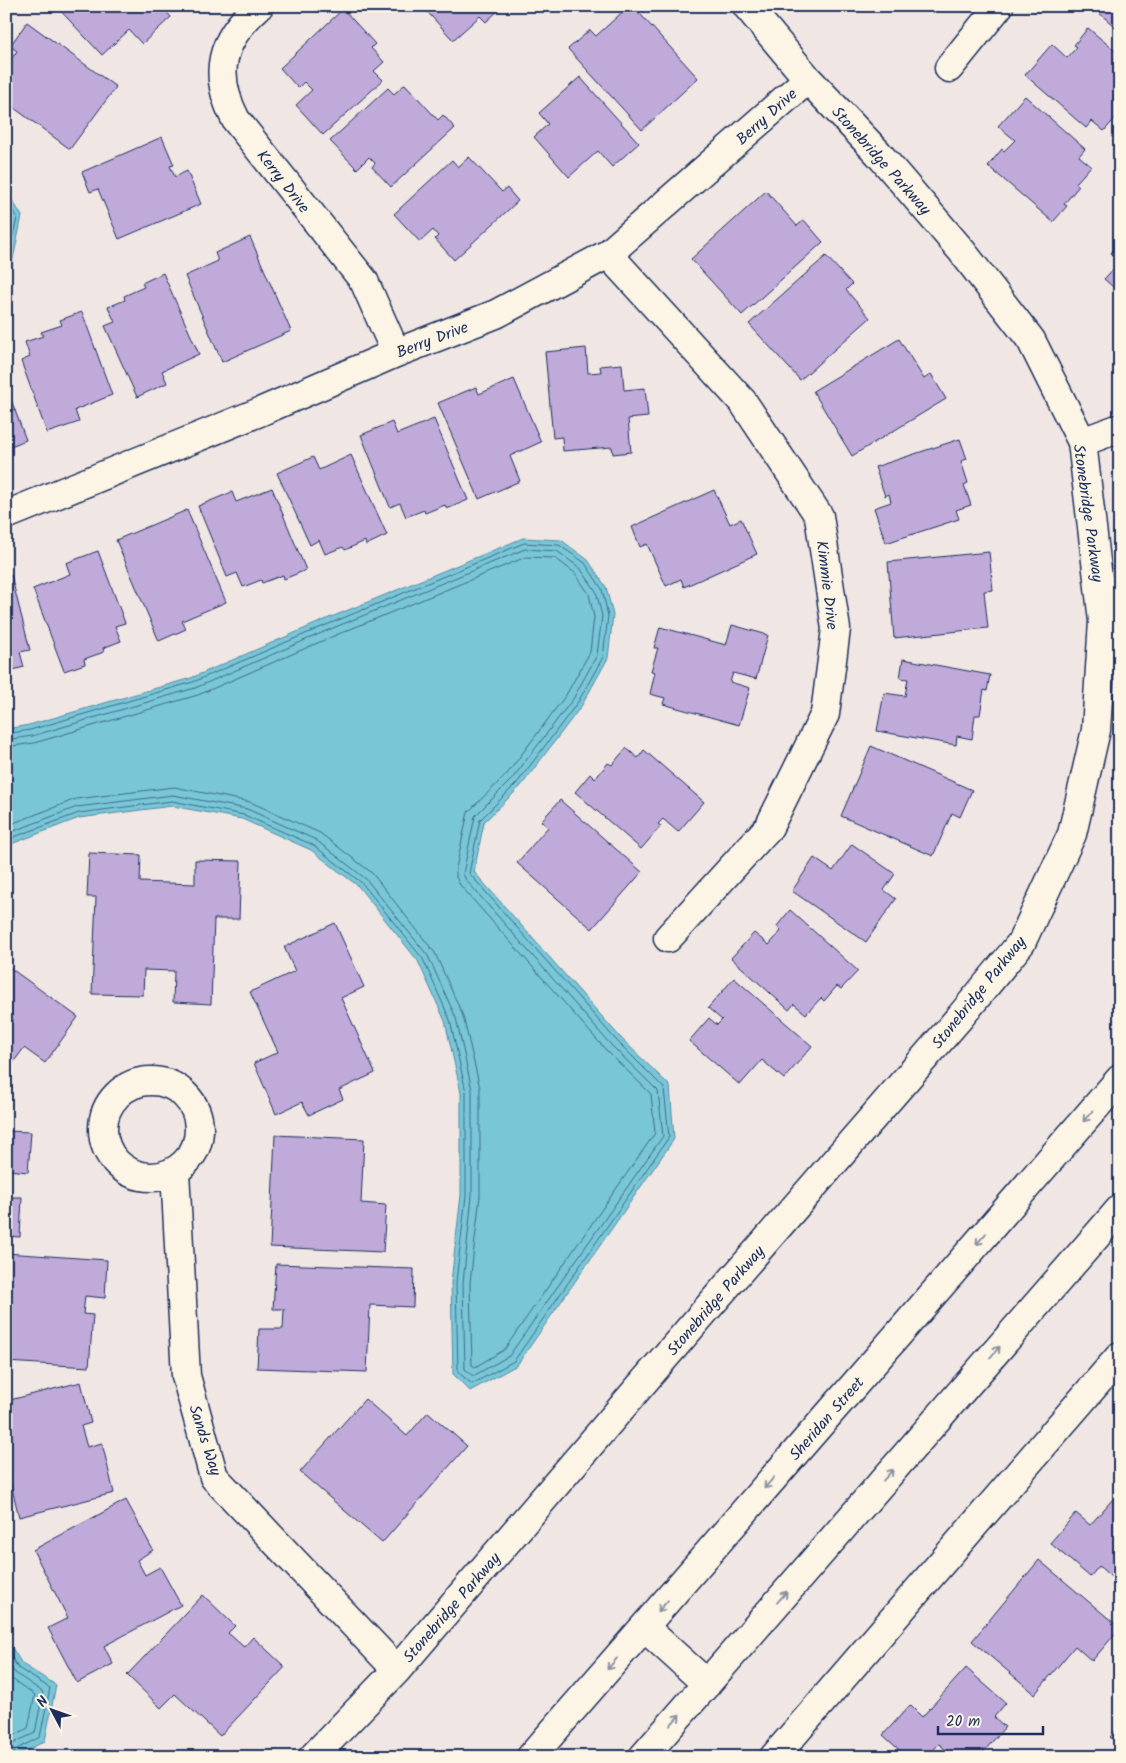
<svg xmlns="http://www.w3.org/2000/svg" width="1126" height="1763" font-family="Kalam,sans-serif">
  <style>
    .water { fill: #78c6d6; stroke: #538aa6 }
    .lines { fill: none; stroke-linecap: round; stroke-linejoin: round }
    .shore { stroke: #406b8e; stroke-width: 1 }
    .building { fill: #bfaad9; stroke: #1b2f5e }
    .minor-casing { stroke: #1b2f5e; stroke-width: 31 }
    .primary-casing { stroke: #1b2f5e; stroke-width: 31 }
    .minor { stroke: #fcf5e5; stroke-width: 28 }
    .primary { stroke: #fcf5e5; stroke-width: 28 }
    .oneway { stroke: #8c92a2 }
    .labels { text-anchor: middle; stroke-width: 4.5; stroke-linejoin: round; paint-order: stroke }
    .street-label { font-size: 16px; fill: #1b2f5e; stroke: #fcf5e5 }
  </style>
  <rect width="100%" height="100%" fill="#f0e6e3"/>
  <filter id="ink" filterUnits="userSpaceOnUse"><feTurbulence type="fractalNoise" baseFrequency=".02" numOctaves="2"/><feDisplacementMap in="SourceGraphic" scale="10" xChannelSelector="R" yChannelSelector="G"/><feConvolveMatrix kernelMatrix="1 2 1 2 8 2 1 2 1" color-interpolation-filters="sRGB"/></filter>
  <g filter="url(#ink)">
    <!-- water -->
    <path class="water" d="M 6,190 L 22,216 L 11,269 L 6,271 Z
      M 523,538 L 561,540 L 588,560 L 606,587 L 613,615 L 608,658 L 582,705 L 521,786 L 484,822 L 474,872 L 620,1037 L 670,1086 L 674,1139 L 517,1365 L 470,1391 L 453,1374 L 451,1282 L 461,1195 L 461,1093 L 445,1021 L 418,961 L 358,886 L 311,850 L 242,819 L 172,806 L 79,818 L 6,846 L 6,729 L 29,725 L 191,678 L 329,618 Z
      M 6,1638 L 22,1664 L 56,1685 L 45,1741 L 14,1757 L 6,1757 Z"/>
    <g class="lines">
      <!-- shore -->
      <path class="shore" d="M 6,200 L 17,218 L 6,265
        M 6,734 L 30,730 L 193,682 L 331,623 L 524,543 L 559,545 L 585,563 L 602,589 L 608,616 L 603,657 L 578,702 L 517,783 L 480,820 L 469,873 L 616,1040 L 664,1088 L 669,1137 L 514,1361 L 472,1384 L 458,1372 L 456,1282 L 466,1196 L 466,1092 L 450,1020 L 423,959 L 362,883 L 313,845 L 244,815 L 172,801 L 79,813 L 6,840
        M 6,740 L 32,736 L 195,688 L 333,628 L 525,549 L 557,551 L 580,568 L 596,591 L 602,616 L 597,655 L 573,699 L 512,779 L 475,816 L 463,874 L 466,880 L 611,1045 L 658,1091 L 663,1136 L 509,1356 L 473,1376 L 465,1369 L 463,1283 L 472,1196 L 472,1090 L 456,1018 L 428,956 L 366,879 L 316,840 L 247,809 L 173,795 L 77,807 L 6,834
        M 6,747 L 34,743 L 198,695 L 336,635 L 526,557 L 555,558 L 575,573 L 589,594 L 594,617 L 590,652 L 566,695 L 507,774 L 468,812 L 456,868 L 456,877 L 460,885 L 606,1050 L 651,1094 L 655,1133 L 504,1350 L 475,1367 L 472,1365 L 470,1283 L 480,1196 L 480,1088 L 463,1016 L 435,953 L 372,873 L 320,833 L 250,802 L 174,787 L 76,799 L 6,826
        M 6,1648 L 18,1668 L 50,1688 L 40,1737 L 15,1750 L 13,1757
        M 6,1660 L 15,1673 L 43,1692 L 35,1733 C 24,1739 7,1742 6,1757
        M 6,1675 L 35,1695 L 28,1728 L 6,1740"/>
    </g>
    <!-- building -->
    <path class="building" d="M 56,6 L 161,6 L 171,17 L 142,44 L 129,30 L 102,55 Z
      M 422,6 L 503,6 L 486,22 L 480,16 L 453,40 Z
      M 629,6 L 633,6 L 698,78 L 642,130 L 568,49 L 590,30 L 596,36 Z
      M 1091,6 L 1120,6 L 1120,31 Z
      M 343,9 L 375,44 L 371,48 L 384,62 L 374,71 L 383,80 L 323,135 L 296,105 L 312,90 L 304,82 L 298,88 L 280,68 Z
      M 27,22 L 116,87 L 70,149 L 6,102 L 6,66 L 17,51 L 10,46 Z
      M 1088,28 L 1120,55 L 1120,115 L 1119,114 L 1104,131 L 1092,121 L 1086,128 L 1025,75 L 1052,44 L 1067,58 L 1077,47 L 1074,45 Z
      M 580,77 L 639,143 L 612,167 L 598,151 L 569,177 L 534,137 L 548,124 L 539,113 Z
      M 405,84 L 438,120 L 443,115 L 455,128 L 391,187 L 372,167 L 375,163 L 369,157 L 357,169 L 330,141 L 388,88 L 394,94 Z
      M 1025,96 L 1085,149 L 1079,156 L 1091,166 L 1076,183 L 1079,186 L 1064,204 L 1067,206 L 1053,222 L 988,166 L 1002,149 L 1004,151 L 1015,140 L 998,126 Z
      M 162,137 L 174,165 L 170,166 L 175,177 L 187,171 L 201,204 L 119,239 L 98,189 L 90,192 L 82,172 Z
      M 469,157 L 502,192 L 507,188 L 518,201 L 454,260 L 435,239 L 438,236 L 433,230 L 420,242 L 394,214 L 452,160 L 458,167 Z
      M 766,191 L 797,226 L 804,220 L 823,242 L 742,315 L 691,259 Z
      M 250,237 L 291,331 L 222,362 L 185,276 L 218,261 L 215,253 Z
      M 1120,242 L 1120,260 L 1111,253 Z
      M 826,256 L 852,284 L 846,290 L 870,318 L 800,380 L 749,324 Z
      M 1120,262 L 1120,293 L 1104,279 Z
      M 163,273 L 199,354 L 162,371 L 167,383 L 137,397 L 105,326 L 115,322 L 108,307 L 125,300 L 124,296 L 144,287 L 142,283 Z
      M 82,312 L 112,395 L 75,410 L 79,422 L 47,433 L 21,361 L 30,357 L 25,342 L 43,336 L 41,332 L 62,325 L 60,320 Z
      M 899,339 L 924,379 L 931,374 L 946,399 L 852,456 L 813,391 Z
      M 586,348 L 588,373 L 601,372 L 600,366 L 622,364 L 624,390 L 645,388 L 648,417 L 628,419 L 631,452 L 613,454 L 612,447 L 563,451 L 562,437 L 553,438 L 545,352 Z
      M 514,379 L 541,442 L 510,456 L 520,481 L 479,499 L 438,403 L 476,387 L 479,394 Z
      M 6,386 L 26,440 L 6,448 Z
      M 434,419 L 468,500 L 447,509 L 445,505 L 425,513 L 424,510 L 406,517 L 400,503 L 390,507 L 361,435 L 392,422 L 397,434 Z
      M 960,439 L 967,459 L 961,461 L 968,483 L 964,485 L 971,505 L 956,510 L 959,519 L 886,543 L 874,508 L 891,502 L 889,494 L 885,496 L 875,467 Z
      M 351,455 L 387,535 L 366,545 L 365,541 L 345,550 L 343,547 L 325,554 L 319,540 L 310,545 L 277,473 L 313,457 L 319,470 Z
      M 272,488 L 306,570 L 284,579 L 283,575 L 262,583 L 261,580 L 243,587 L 237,573 L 227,577 L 198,506 L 232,492 L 236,502 Z
      M 714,490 L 730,524 L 741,519 L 757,554 L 684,587 L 681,579 L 666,586 L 647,544 L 640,547 L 632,527 Z
      M 187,510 L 226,602 L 182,621 L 186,629 L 159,641 L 116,540 Z
      M 98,551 L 125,623 L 115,626 L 121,641 L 103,648 L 104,652 L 84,659 L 85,664 L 64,671 L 33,589 L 70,574 L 66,563 Z
      M 989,552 L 993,590 L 984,591 L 988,628 L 894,638 L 888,562 Z
      M 11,575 L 30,650 L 20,652 L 24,667 L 6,672 L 6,576 Z
      M 732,625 L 768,635 L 756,679 L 733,673 L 730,682 L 750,688 L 739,725 L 663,704 L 665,698 L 650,694 L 655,672 L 651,671 L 658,648 L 654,648 L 660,627 L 726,645 Z
      M 903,659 L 990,675 L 987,691 L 984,690 L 980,715 L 975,715 L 972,739 L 957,736 L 956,745 L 877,731 L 884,693 L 905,696 L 908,679 L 900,678 Z
      M 871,746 L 972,790 L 960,817 L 952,813 L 933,856 L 841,816 Z
      M 626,748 L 638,758 L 644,750 L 704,802 L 678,832 L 663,819 L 658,824 L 661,826 L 641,849 L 575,792 L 590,774 L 595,779 L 608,763 L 612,765 Z
      M 560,800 L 642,872 L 592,929 L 517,863 L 548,827 L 541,821 Z
      M 852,844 L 895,874 L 884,890 L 896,899 L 866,942 L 792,891 L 814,858 L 833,871 Z
      M 89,853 L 141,855 L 140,882 L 195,884 L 195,860 L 241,861 L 239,919 L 214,919 L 211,1004 L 173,1002 L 174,971 L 144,970 L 143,995 L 92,994 L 96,897 L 87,897 Z
      M 790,910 L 858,971 L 841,989 L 837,986 L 824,1001 L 821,998 L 806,1014 L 794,1004 L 789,1010 L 731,958 L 754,933 L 769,945 L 781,931 L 777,926 Z
      M 335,923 L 364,987 L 341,998 L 375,1073 L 339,1090 L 343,1099 L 309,1115 L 302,1102 L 276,1114 L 254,1063 L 278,1052 L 250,992 L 295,971 L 284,947 Z
      M 6,965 L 78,1017 L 45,1063 L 24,1048 L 6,1072 Z
      M 734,978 L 812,1046 L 784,1079 L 762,1060 L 740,1085 L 689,1041 L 709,1018 L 717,1025 L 722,1020 L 708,1008 Z
      M 6,1131 L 31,1132 L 28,1172 L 8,1170 L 7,1197 L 22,1197 L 20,1237 L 6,1236 Z
      M 275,1135 L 364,1139 L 361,1203 L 386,1205 L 383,1252 L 270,1247 Z
      M 6,1253 L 107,1260 L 105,1298 L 85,1296 L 83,1314 L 93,1315 L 89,1367 L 6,1362 Z
      M 276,1264 L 414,1269 L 413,1307 L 370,1305 L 367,1372 L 257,1368 L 259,1329 L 283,1329 L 284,1309 L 273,1309 Z
      M 81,1382 L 91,1423 L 81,1426 L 87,1447 L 102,1443 L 114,1493 L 19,1517 L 6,1464 L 6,1401 Z
      M 365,1399 L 407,1436 L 428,1412 L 467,1446 L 382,1543 L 300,1472 Z
      M 1120,1491 L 1120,1585 L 1099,1566 L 1090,1577 L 1050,1543 L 1076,1513 L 1090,1525 Z
      M 126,1500 L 153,1550 L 137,1560 L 145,1575 L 160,1567 L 181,1605 L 104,1646 L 113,1664 L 77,1683 L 48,1628 L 68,1618 L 33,1550 Z
      M 1039,1560 L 1120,1628 L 1092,1661 L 1075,1646 L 1035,1694 L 972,1641 Z
      M 203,1595 L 235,1626 L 228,1633 L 244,1647 L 253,1637 L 285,1667 L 220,1736 L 175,1694 L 161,1708 L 127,1675 Z
      M 966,1668 L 1006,1703 L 994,1717 L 1005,1727 L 979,1757 L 954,1757 L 939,1744 L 927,1757 L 907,1757 L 883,1735 L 910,1705 L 922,1717 Z
      M 1120,1726 L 1120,1746 L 1110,1737 Z"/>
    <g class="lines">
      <defs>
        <path id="minor" d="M 259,6 C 220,40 212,74 236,120 L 364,281 L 396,353
          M 949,68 L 999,6
          M 608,254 L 743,402 L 819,516 L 836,629 L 825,714 L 769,827 L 668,938
          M 1082,442 L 1120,428
          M 6,515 L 262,411 L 396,353 L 496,314 L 608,254 L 808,79
          M103 1129a48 48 0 1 1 96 0a48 48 0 1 1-96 0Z
          M 175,1171 L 186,1376 L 214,1477 L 397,1670
          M 313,1757 L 397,1670 L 653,1371 L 960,1017 L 1021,943 L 1072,834 L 1096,730 L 1103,621 L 1082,442 L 1031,340 L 961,250 L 878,153 L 808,79 L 747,6
          M 774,1757 L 1120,1356"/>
        <path id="primary" d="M 644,1627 L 707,1684
          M 531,1757 L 1120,1079
          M 643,1757 L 1120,1209"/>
      </defs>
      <!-- minor casing -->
      <use href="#minor" class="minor-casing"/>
      <!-- primary casing -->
      <use href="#primary" class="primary-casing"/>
      <!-- minor -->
      <use href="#minor" class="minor"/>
      <!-- primary -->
      <use href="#primary" class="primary"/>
    </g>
    <!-- one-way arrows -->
    <defs><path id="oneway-shaft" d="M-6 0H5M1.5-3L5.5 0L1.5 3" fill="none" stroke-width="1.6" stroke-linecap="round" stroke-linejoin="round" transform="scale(1.25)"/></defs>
    <g class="oneway">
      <use href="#oneway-shaft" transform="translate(1088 1116) rotate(131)"/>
      <use href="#oneway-shaft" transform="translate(981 1239) rotate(131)"/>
      <use href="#oneway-shaft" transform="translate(995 1352) rotate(-49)"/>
      <use href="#oneway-shaft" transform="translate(888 1475) rotate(-49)"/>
      <use href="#oneway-shaft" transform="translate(769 1483) rotate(131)"/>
      <use href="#oneway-shaft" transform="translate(782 1597) rotate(-49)"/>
      <use href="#oneway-shaft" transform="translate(663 1606) rotate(131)"/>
      <use href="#oneway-shaft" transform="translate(612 1664) rotate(131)"/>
      <use href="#oneway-shaft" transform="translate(675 1720) rotate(-49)"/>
    </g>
  </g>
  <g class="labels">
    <!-- street labels -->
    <g class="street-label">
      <text transform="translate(766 116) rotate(-42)" y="6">Berry Drive</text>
      <text transform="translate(882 160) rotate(48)" y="6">Stonebridge Parkway</text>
      <text transform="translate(284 181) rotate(52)" y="6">Kerry Drive</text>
      <text transform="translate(432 339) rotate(-21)" y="6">Berry Drive</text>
      <text transform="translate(1089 513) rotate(82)" y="6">Stonebridge Parkway</text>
      <text transform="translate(828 585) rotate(83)" y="6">Kimmie Drive</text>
      <text transform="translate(978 992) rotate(-51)" y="6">Stonebridge Parkway</text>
      <text transform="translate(715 1300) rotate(-49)" y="6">Stonebridge Parkway</text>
      <text transform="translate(826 1418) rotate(-49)" y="6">Sheridan Street</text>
      <text transform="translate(206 1440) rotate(72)" y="6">Sands Way</text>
      <text transform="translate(451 1607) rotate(-49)" y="6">Stonebridge Parkway</text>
    </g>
  </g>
  <!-- margin -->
  <rect width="1126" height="1763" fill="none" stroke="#fcf5e5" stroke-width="25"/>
  <rect x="12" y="12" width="1101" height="1738" fill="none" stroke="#1b2f5e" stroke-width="2" filter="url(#ink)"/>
  <!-- north arrow -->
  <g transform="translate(52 1710) rotate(311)" stroke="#fcf5e5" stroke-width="4" paint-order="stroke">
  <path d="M0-4L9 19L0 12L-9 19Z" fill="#1b2f5e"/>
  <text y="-8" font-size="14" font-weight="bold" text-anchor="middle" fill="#1b2f5e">N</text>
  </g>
  <!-- scale -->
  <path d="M938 1726v8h105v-8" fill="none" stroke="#1b2f5e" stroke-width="2.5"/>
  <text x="946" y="1726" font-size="15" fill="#1b2f5e" stroke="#fcf5e5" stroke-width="4" paint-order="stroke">20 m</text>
</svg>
